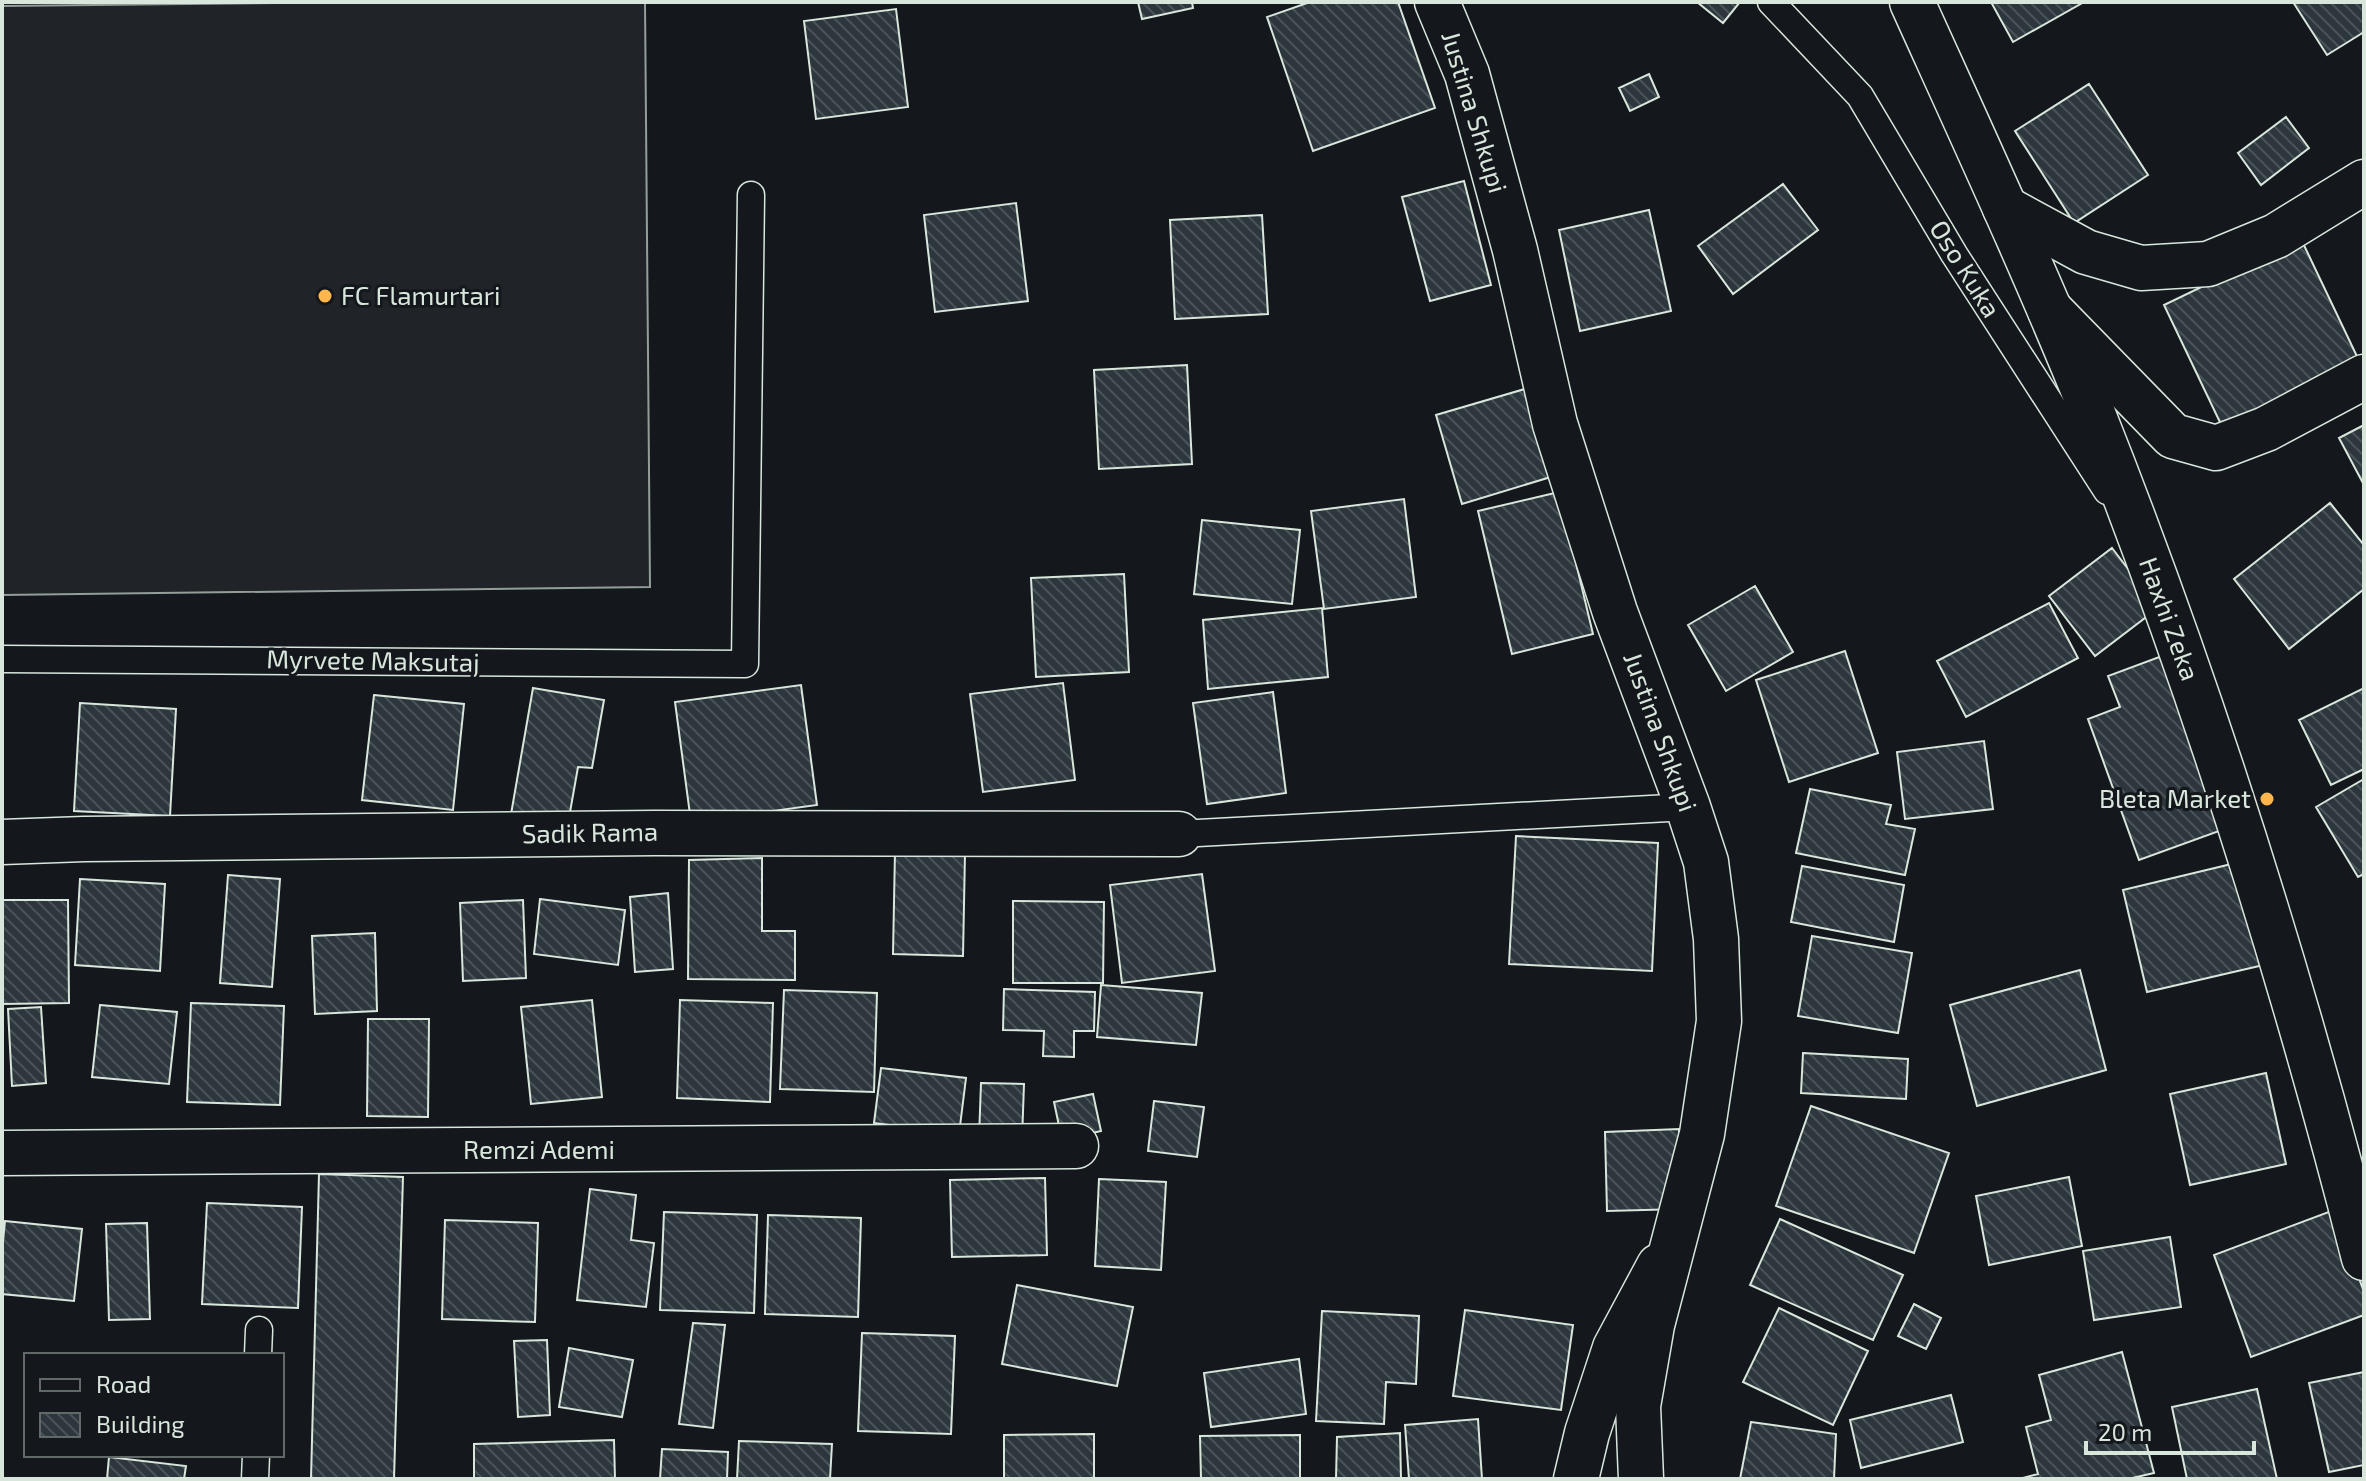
<svg xmlns="http://www.w3.org/2000/svg" width="2366" height="1481" font-family="'Exo 2',sans-serif">
  <style>
    .pitch { fill: #202428; stroke: #939e99; stroke-width: 2 }
    .building { fill: url(#building-back-hatch); stroke: #d8e6dc; stroke-width: 2 }
    .lines { fill: none; stroke-linecap: round; stroke-linejoin: round }
    .service-casing { stroke: #d8e6dc; stroke-width: 29 }
    .minor-casing { stroke: #d8e6dc; stroke-width: 47 }
    .tertiary-casing { stroke: #d8e6dc; stroke-width: 47 }
    .service { stroke: #14181c; stroke-width: 26 }
    .minor { stroke: #14181c; stroke-width: 44 }
    .tertiary { stroke: #14181c; stroke-width: 44 }
    .poi-dot { fill: #ffb74d; stroke: #14181c; stroke-width: 3 }
    .labels { text-anchor: middle; stroke-width: 6; stroke-linejoin: round; paint-order: stroke }
    .street-label { font-size: 26px; fill: #d8e6dc; stroke: #14181c }
    .poi-label { font-size: 26px; fill: #d8e6dc; stroke: #14181c; text-anchor: start }
  </style>
  <defs>
    <pattern id="building-back-hatch" width="6" height="6" patternUnits="userSpaceOnUse" patternTransform="scale(2)"><rect width="6" height="6" fill="#2c363c"/><path d="M-1 5l2 2M0 0l6 6M5-1l2 2" fill="none" stroke="#4a5358"/></pattern>
  </defs>
  <rect width="100%" height="100%" fill="#14181c"/>
  <!-- pitch -->
  <path class="pitch" d="M 362,2 L 645,2 L 650,587 L 2,595 L 2,6 Z"/>
  <!-- building -->
  <path class="building" d="M 1138,2 L 1192,2 L 1193,8 L 1142,19 Z
    M 1310,2 L 1398,2 L 1435,108 L 1313,151 L 1267,17 Z
    M 1697,2 L 1740,2 L 1723,23 Z
    M 1991,2 L 2084,2 L 2013,42 Z
    M 2293,2 L 2364,2 L 2364,32 L 2327,55 Z
    M 896,9 L 908,107 L 816,119 L 804,21 Z
    M 1649,74 L 1659,97 L 1630,111 L 1619,88 Z
    M 2089,84 L 2148,175 L 2074,223 L 2015,131 Z
    M 2286,117 L 2309,148 L 2261,185 L 2238,153 Z
    M 1464,181 L 1491,285 L 1430,301 L 1402,197 Z
    M 1783,184 L 1818,230 L 1733,294 L 1698,246 Z
    M 1016,203 L 1028,301 L 935,312 L 924,215 Z
    M 1649,210 L 1671,311 L 1580,331 L 1559,230 Z
    M 1262,215 L 1268,314 L 1175,319 L 1170,220 Z
    M 2301,239 L 2364,371 L 2227,437 L 2164,305 Z
    M 1187,365 L 1192,464 L 1099,469 L 1094,370 Z
    M 1528,388 L 1554,476 L 1462,504 L 1436,415 Z
    M 2364,425 L 2364,485 L 2339,438 Z
    M 1559,492 L 1593,634 L 1512,654 L 1478,511 Z
    M 1404,499 L 1416,597 L 1324,609 L 1311,511 Z
    M 2330,503 L 2364,545 L 2364,589 L 2289,649 L 2234,579 Z
    M 1202,520 L 1300,530 L 1292,604 L 1194,594 Z
    M 2112,548 L 2158,608 L 2095,656 L 2049,596 Z
    M 1124,574 L 1129,672 L 1036,677 L 1031,578 Z
    M 1755,586 L 1793,652 L 1726,691 L 1688,625 Z
    M 2049,603 L 2078,658 L 1966,717 L 1937,661 Z
    M 1322,608 L 1328,677 L 1208,689 L 1203,620 Z
    M 1845,651 L 1878,753 L 1789,782 L 1756,680 Z
    M 2170,653 L 2233,826 L 2139,860 L 2088,719 L 2120,707 L 2108,676 Z
    M 1063,683 L 1075,780 L 983,792 L 970,694 Z
    M 801,685 L 817,805 L 691,822 L 675,702 Z
    M 533,688 L 604,700 L 592,768 L 578,767 L 567,829 L 510,820 Z
    M 2364,688 L 2364,769 L 2331,785 L 2299,720 Z
    M 1273,692 L 1286,793 L 1207,804 L 1193,703 Z
    M 374,695 L 464,704 L 453,810 L 362,800 Z
    M 80,703 L 176,709 L 170,816 L 74,811 Z
    M 1984,741 L 1993,809 L 1905,819 L 1897,752 Z
    M 2364,779 L 2364,874 L 2358,877 L 2316,807 Z
    M 1810,789 L 1891,805 L 1886,824 L 1915,829 L 1905,875 L 1796,853 Z
    M 1516,836 L 1658,843 L 1652,971 L 1509,964 Z
    M 895,851 L 965,853 L 963,956 L 893,954 Z
    M 762,858 L 762,931 L 795,931 L 795,980 L 688,979 L 689,860 Z
    M 2244,861 L 2268,964 L 2147,992 L 2123,890 Z
    M 1802,866 L 1904,885 L 1894,942 L 1791,922 Z
    M 1202,874 L 1215,971 L 1122,983 L 1110,885 Z
    M 228,875 L 280,879 L 272,987 L 220,983 Z
    M 80,879 L 165,884 L 160,971 L 75,965 Z
    M 668,893 L 673,969 L 635,972 L 630,897 Z
    M 540,899 L 625,910 L 618,965 L 534,954 Z
    M 2,900 L 68,900 L 69,1003 L 2,1004 Z
    M 523,900 L 526,978 L 463,981 L 460,903 Z
    M 1013,901 L 1104,902 L 1103,983 L 1013,983 Z
    M 375,933 L 377,1011 L 315,1014 L 312,936 Z
    M 1812,936 L 1912,953 L 1898,1033 L 1798,1016 Z
    M 2080,970 L 2106,1070 L 1977,1106 L 1950,1005 Z
    M 1101,985 L 1202,993 L 1196,1045 L 1097,1037 Z
    M 1004,989 L 1095,992 L 1094,1031 L 1074,1031 L 1074,1057 L 1043,1056 L 1044,1031 L 1003,1030 Z
    M 784,990 L 877,993 L 874,1092 L 780,1089 Z
    M 592,1000 L 602,1097 L 531,1104 L 521,1007 Z
    M 680,1000 L 773,1003 L 770,1102 L 677,1098 Z
    M 191,1003 L 284,1006 L 280,1105 L 187,1102 Z
    M 100,1005 L 177,1012 L 169,1084 L 92,1077 Z
    M 41,1007 L 46,1083 L 12,1086 L 8,1009 Z
    M 368,1019 L 429,1019 L 428,1117 L 367,1116 Z
    M 1803,1053 L 1908,1059 L 1906,1099 L 1801,1093 Z
    M 881,1068 L 966,1078 L 959,1134 L 874,1123 Z
    M 2266,1073 L 2286,1164 L 2190,1185 L 2170,1094 Z
    M 981,1083 L 1024,1084 L 1022,1140 L 979,1138 Z
    M 1093,1094 L 1101,1131 L 1062,1140 L 1054,1102 Z
    M 1154,1101 L 1204,1107 L 1197,1157 L 1148,1151 Z
    M 1811,1106 L 1949,1153 L 1914,1253 L 1776,1206 Z
    M 1679,1129 L 1681,1209 L 1607,1211 L 1605,1132 Z
    M 319,1174 L 403,1177 L 394,1479 L 311,1479 Z
    M 2069,1177 L 2082,1246 L 1989,1265 L 1976,1196 Z
    M 1045,1178 L 1047,1255 L 952,1257 L 950,1180 Z
    M 1099,1179 L 1166,1182 L 1161,1270 L 1095,1266 Z
    M 590,1189 L 636,1195 L 631,1240 L 654,1243 L 646,1307 L 577,1300 Z
    M 207,1203 L 302,1207 L 298,1308 L 202,1304 Z
    M 2334,1210 L 2364,1292 L 2364,1315 L 2251,1357 L 2214,1255 Z
    M 664,1212 L 757,1215 L 754,1313 L 660,1310 Z
    M 768,1215 L 861,1218 L 858,1317 L 765,1314 Z
    M 1780,1219 L 1903,1275 L 1873,1340 L 1750,1285 Z
    M 445,1220 L 538,1223 L 535,1322 L 442,1319 Z
    M 5,1221 L 82,1229 L 74,1301 L 2,1294 L 2,1252 Z
    M 147,1223 L 150,1319 L 109,1320 L 106,1224 Z
    M 2170,1237 L 2181,1307 L 2094,1320 L 2083,1251 Z
    M 1017,1285 L 1133,1307 L 1117,1386 L 1002,1364 Z
    M 1914,1304 L 1941,1318 L 1926,1349 L 1898,1336 Z
    M 1779,1308 L 1868,1351 L 1833,1425 L 1743,1382 Z
    M 1465,1310 L 1573,1325 L 1561,1410 L 1453,1396 Z
    M 1322,1311 L 1419,1316 L 1416,1384 L 1386,1382 L 1384,1424 L 1316,1421 Z
    M 693,1323 L 725,1325 L 713,1428 L 679,1424 Z
    M 862,1333 L 955,1336 L 951,1434 L 858,1431 Z
    M 547,1340 L 550,1415 L 518,1417 L 514,1341 Z
    M 569,1348 L 633,1360 L 622,1417 L 559,1407 Z
    M 2122,1352 L 2154,1473 L 2128,1479 L 2019,1479 L 2038,1474 L 2026,1427 L 2051,1420 L 2039,1375 Z
    M 1299,1359 L 1306,1414 L 1211,1427 L 1204,1373 Z
    M 2364,1372 L 2364,1465 L 2329,1472 L 2309,1383 Z
    M 2257,1389 L 2277,1479 L 2187,1479 L 2172,1407 Z
    M 1951,1395 L 1963,1442 L 1861,1468 L 1850,1420 Z
    M 1478,1419 L 1482,1479 L 1409,1479 L 1405,1425 Z
    M 1751,1422 L 1836,1434 L 1834,1479 L 1740,1479 Z
    M 1400,1433 L 1401,1479 L 1336,1479 L 1337,1437 Z
    M 1094,1434 L 1094,1479 L 1004,1479 L 1004,1435 Z
    M 1300,1435 L 1300,1479 L 1201,1479 L 1200,1436 Z
    M 614,1440 L 615,1479 L 474,1479 L 474,1444 Z
    M 739,1441 L 832,1444 L 830,1479 L 737,1479 Z
    M 662,1449 L 728,1452 L 727,1479 L 660,1479 Z
    M 109,1457 L 186,1466 L 184,1479 L 107,1479 Z"/>
  <g class="lines">
    <defs>
      <path id="service" d="M 1771,2 L 1860,96 L 1954,254 L 2107,491
        M 2,659 L 745,664 L 751,195
        M 1179,834 L 1688,807
        M 258,1355 L 259,1330
        M 255,1479 L 256,1455"/>
      <path id="minor" d="M 2005,208 L 2086,252 L 2141,268 L 2208,264 L 2276,236 L 2364,182
        M 2050,310 L 2173,436 L 2216,448 L 2266,429 L 2364,377
        M 2,842 L 84,839 L 654,833 L 1179,834
        M 2,1153 L 1076,1146
        M 1576,1479 L 1587,1433 L 1615,1348 L 1659,1266"/>
      <path id="tertiary" d="M 1437,2 L 1467,74 L 1515,250 L 1555,424 L 1615,612 L 1688,807 L 1706,862 L 1716,939 L 1719,1021 L 1702,1134 L 1652,1325 L 1638,1406 L 1641,1479
        M 1912,2 C 1974,139 2037,275 2093,414 C 2202,689 2291,972 2364,1258"/>
    </defs>
    <!-- service casing -->
    <use href="#service" class="service-casing"/>
    <!-- minor casing -->
    <use href="#minor" class="minor-casing"/>
    <!-- tertiary casing -->
    <use href="#tertiary" class="tertiary-casing"/>
    <!-- service -->
    <use href="#service" class="service"/>
    <!-- minor -->
    <use href="#minor" class="minor"/>
    <!-- tertiary -->
    <use href="#tertiary" class="tertiary"/>
  </g>
  <!-- markers -->
  <g class="poi-dot">
    <circle cx="325" cy="296" r="8"/>
    <circle cx="2267" cy="799" r="8"/>
  </g>
  <g class="labels">
    <!-- street labels -->
    <g class="street-label">
      <text transform="translate(1474 112) rotate(73)" y="9">Justina Shkupi</text>
      <text transform="translate(1965 269) rotate(58)" y="9">Oso Kuka</text>
      <text transform="translate(2169 619) rotate(70)" y="9">Haxhi Zeka</text>
      <text transform="translate(373 661) rotate(1)" y="9">Myrvete Maksutaj</text>
      <text transform="translate(1660 732) rotate(70)" y="9">Justina Shkupi</text>
      <text transform="translate(590 833) rotate(-1)" y="9">Sadik Rama</text>
      <text x="539" y="1159">Remzi Ademi</text>
    </g>
    <!-- poi labels -->
    <g class="poi-label">
      <text x="341" y="305">FC Flamurtari</text>
      <text x="2251" y="808" text-anchor="end">Bleta Market</text>
    </g>
  </g>
  <!-- border -->
  <rect width="2366" height="1481" fill="none" stroke="#d8e6dc" stroke-width="8"/>
  <!-- legend -->
  <rect x="24" y="1353" width="260" height="104" fill="#14181c" stroke="#626a69" stroke-width="2"/>
  <rect x="40" y="1379" width="40" height="12" fill="#14181c" stroke="#626a69" stroke-width="2"/>
  <text x="96" y="1393" font-size="24" fill="#d8e6dc">Road</text>
  <rect x="40" y="1413" width="40" height="24" fill="url(#building-back-hatch)" stroke="#626a69" stroke-width="2"/>
  <text x="96" y="1433" font-size="24" fill="#d8e6dc">Building</text>
  <!-- scale -->
  <path d="M2086 1441v12h168v-12" fill="none" stroke="#d8e6dc" stroke-width="4"/>
  <text x="2098" y="1441" font-size="24" fill="#d8e6dc" stroke="#14181c" stroke-width="6" paint-order="stroke">20 m</text>
</svg>
